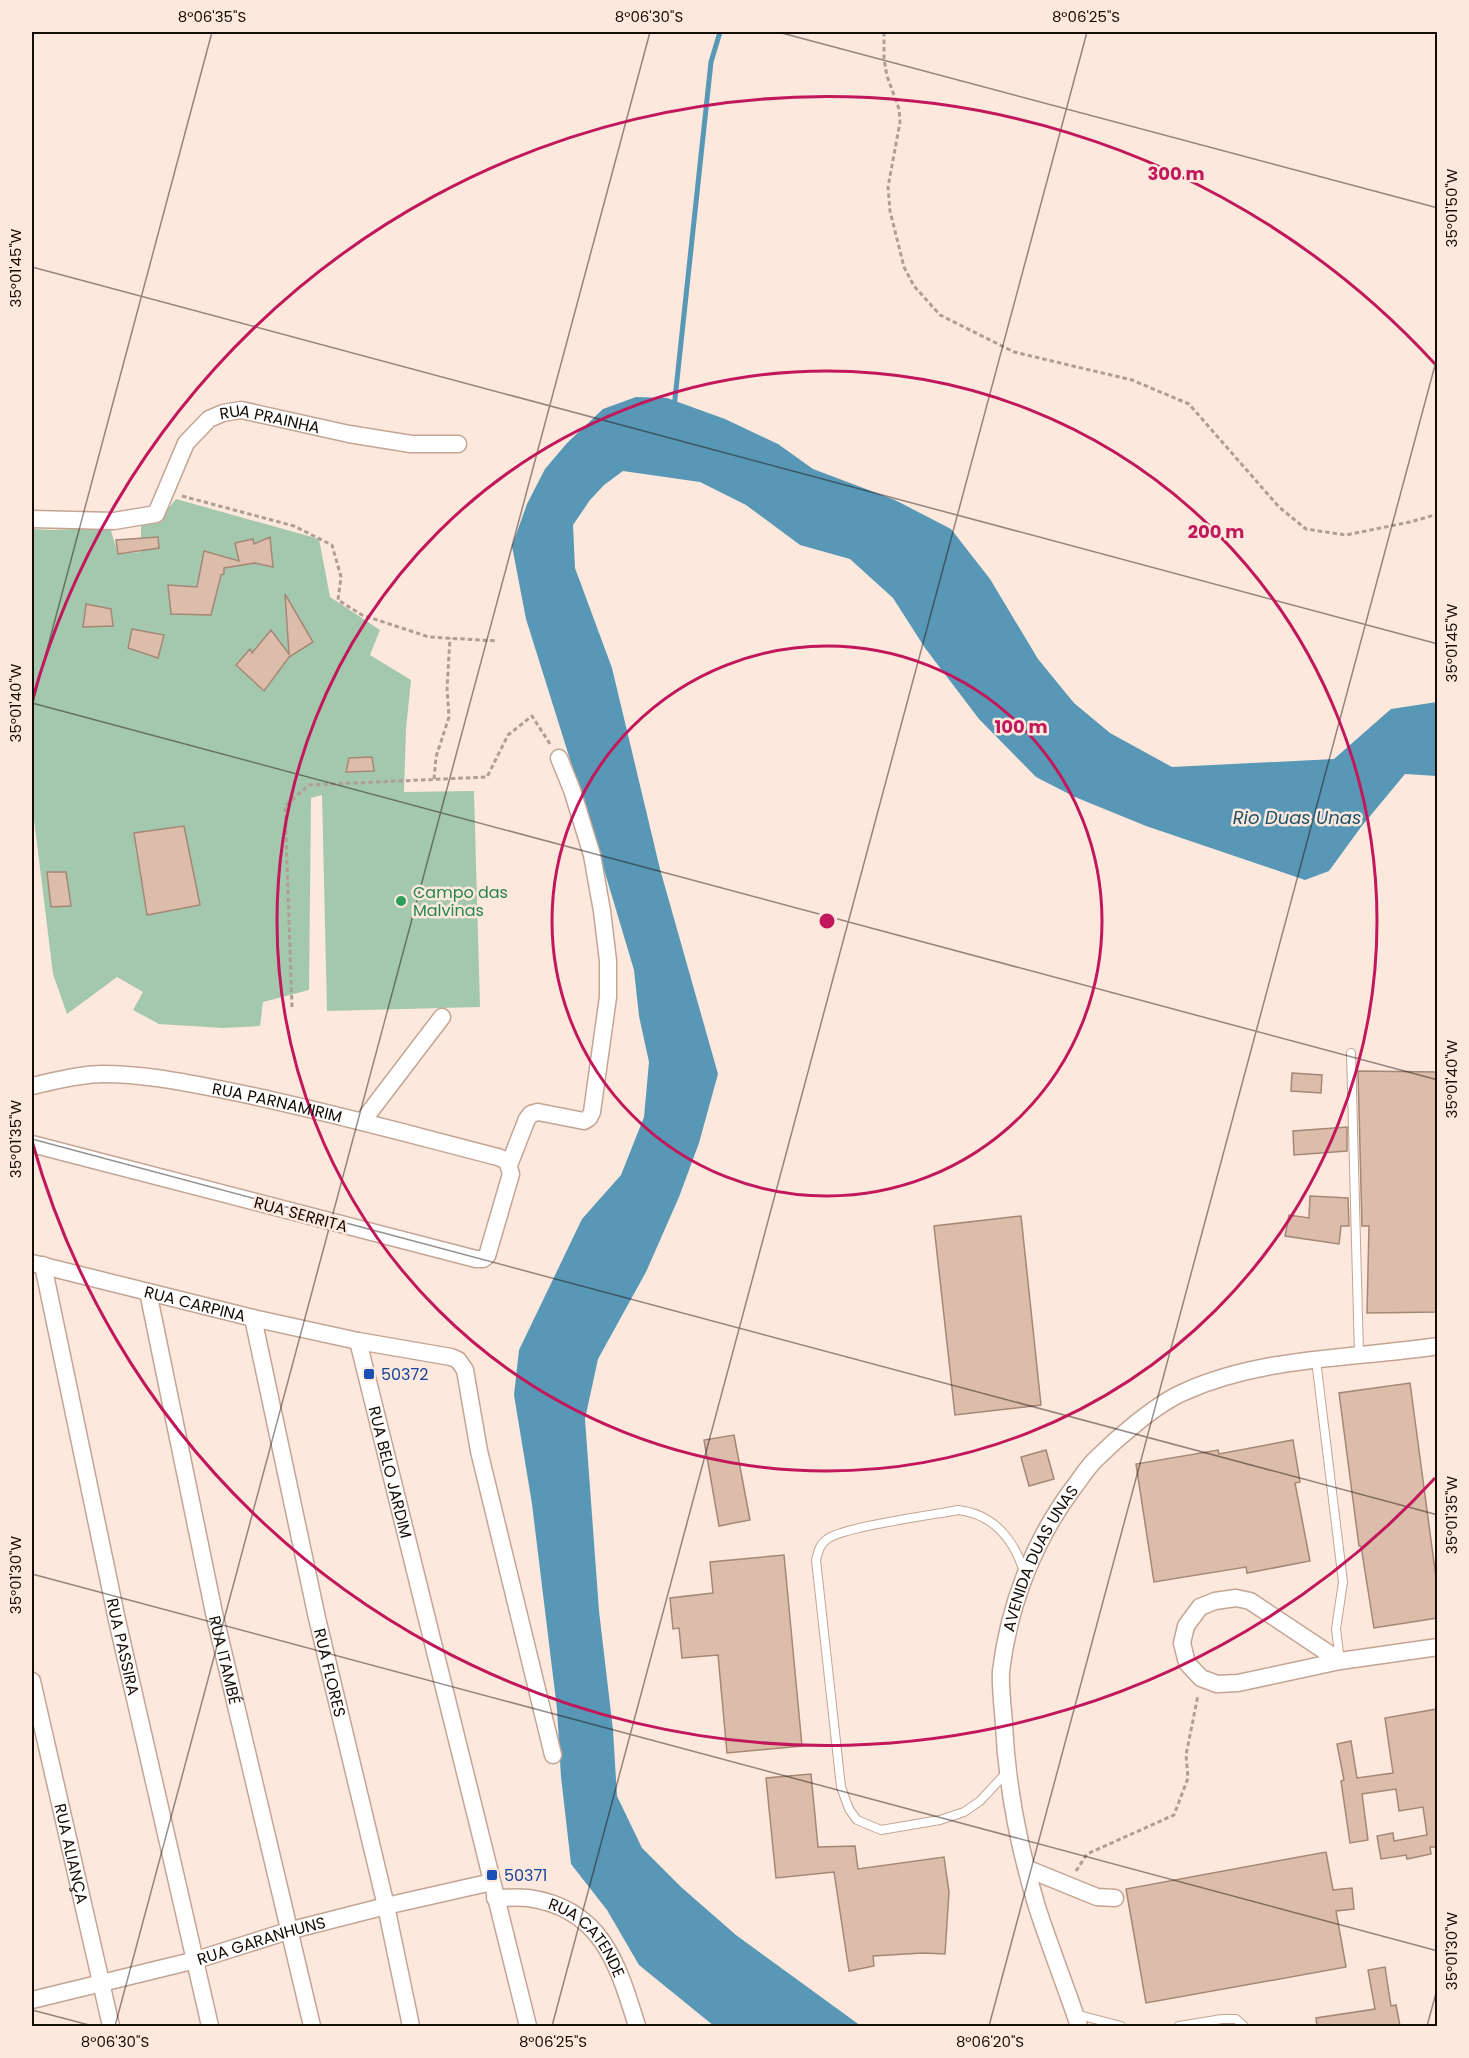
<svg xmlns="http://www.w3.org/2000/svg" width="1469" height="2058" font-family="Poppins,sans-serif">
  <style>
    .green { fill: #a4c8ad }
    .water { fill: #5997b6 }
    .lines { fill: none; stroke-linecap: round; stroke-linejoin: round }
    .stream { stroke: #5997b6; stroke-width: 5 }
    .building { fill: #dcbdab; stroke: #a58776; stroke-width: 1.5 }
    .lane-casing { stroke: #c4a593; stroke-width: 10 }
    .street-casing { stroke: #c4a593; stroke-width: 19 }
    .path { stroke: #af9e95; stroke-width: 3; stroke-dasharray: 4.5 3; stroke-linecap: butt }
    .lane { stroke: #fff; stroke-width: 8 }
    .street { stroke: #fff; stroke-width: 16 }
    .ticks { fill: none; stroke: #160c06; stroke-width: 1.5; stroke-opacity: 0.45 }
    .ring { fill: none; stroke: #c2185b; stroke-width: 3 }
    .leisure-dot { fill: #2e9e5b; stroke: #fce8dd; stroke-width: 2 }
    .transit-dot { fill: #1a4fb4; stroke: #fce8dd; stroke-width: 2 }
    .labels { text-anchor: middle; stroke-width: 5; stroke-linejoin: round; paint-order: stroke }
    .street-label { font-size: 16px; fill: #160c06; stroke: #fce8dd }
    .leisure-label { font-size: 16px; fill: #27864d; stroke: #fce8dd; text-anchor: start }
    .transit-label { font-size: 16px; fill: #164399; stroke: #fce8dd; text-anchor: start }
    .water-label { font-size: 18px; font-style: italic; fill: #1e5068; stroke: #fce8dd }
    .centre { fill: #c2185b; stroke: #fce8dd; stroke-width: 3 }
    .ring-label { font-size: 18px; text-anchor: middle; font-weight: bold; fill: #c2185b; stroke: #fce8dd; stroke-width: 5; stroke-linejoin: round; paint-order: stroke }
    .neatline { fill: none; stroke: #160c06; stroke-width: 2 }
    .ticks-label { font-size: 15px; text-anchor: middle; fill: #160c06 }
  </style>
  <rect width="100%" height="100%" fill="#fce8dd"/>
  <!-- green -->
  <path class="green" d="M 176,499 L 319,539 L 330,597 L 380,630 L 370,655 L 411,680 L 406,729 L 404,792 L 474,791 L 480,1007 L 327,1011 L 322,795 L 311,798 L 309,990 L 263,1002 L 260,1026 L 223,1028 L 159,1024 L 133,1010 L 143,992 L 117,977 L 67,1014 L 53,974 L 32,803 L 32,529 L 53,530 L 110,527 L 118,554 L 141,552 L 141,523 L 161,517 Z"/>
  <!-- water -->
  <path class="water" d="M 636,397 L 667,398 L 725,419 L 778,444 L 813,469 L 895,500 L 951,529 L 990,579 L 1038,659 L 1074,703 L 1110,733 L 1172,767 L 1334,759 L 1391,709 L 1437,702 L 1437,776 L 1405,774 L 1361,827 L 1329,871 L 1305,880 L 1146,826 L 1075,797 L 1036,777 L 979,719 L 925,648 L 893,598 L 850,559 L 800,545 L 746,505 L 700,482 L 623,471 L 604,485 L 590,500 L 573,525 L 575,568 L 612,668 L 660,869 L 718,1074 L 699,1143 L 679,1197 L 646,1272 L 598,1359 L 585,1419 L 599,1611 L 613,1730 L 617,1796 L 642,1848 L 681,1887 L 736,1935 L 861,2026 L 714,2026 L 639,1965 L 607,1910 L 571,1864 L 561,1777 L 557,1709 L 532,1504 L 514,1395 L 519,1350 L 582,1219 L 621,1175 L 644,1117 L 649,1062 L 639,1016 L 634,970 L 594,836 L 526,619 L 512,546 L 527,504 L 545,469 L 567,443 L 603,409 Z"/>
  <g class="lines">
    <!-- stream -->
    <path class="stream" d="M 674,408 L 711,62 L 720,32"/>
  </g>
  <!-- building -->
  <path class="building" d="M 158,537 L 159,548 L 118,554 L 116,540 Z
    M 270,537 L 273,567 L 255,563 L 224,568 L 224,574 L 221,575 L 211,615 L 171,614 L 168,585 L 197,587 L 204,551 L 239,561 L 235,543 L 253,539 L 254,544 Z
    M 285,594 L 313,642 L 289,657 L 264,691 L 236,665 L 250,649 L 252,653 L 271,630 L 289,654 Z
    M 86,604 L 111,609 L 113,626 L 83,627 Z
    M 132,629 L 164,635 L 158,658 L 128,648 Z
    M 372,757 L 374,771 L 346,772 L 349,758 Z
    M 184,826 L 200,905 L 147,915 L 134,833 Z
    M 47,872 L 66,872 L 71,906 L 51,907 Z
    M 1358,1071 L 1437,1072 L 1437,1312 L 1367,1313 L 1369,1226 L 1362,1226 Z
    M 1292,1073 L 1322,1075 L 1321,1093 L 1291,1091 Z
    M 1347,1127 L 1347,1151 L 1294,1155 L 1293,1131 Z
    M 1310,1196 L 1348,1198 L 1349,1226 L 1341,1226 L 1339,1244 L 1285,1236 L 1289,1215 L 1309,1218 Z
    M 1021,1216 L 1041,1405 L 955,1415 L 934,1226 Z
    M 1410,1383 L 1437,1585 L 1437,1618 L 1374,1628 L 1361,1546 L 1359,1546 L 1339,1393 Z
    M 734,1435 L 750,1520 L 719,1526 L 704,1440 Z
    M 1293,1440 L 1300,1482 L 1295,1483 L 1310,1561 L 1247,1573 L 1246,1567 L 1154,1582 L 1136,1464 L 1218,1450 L 1219,1454 Z
    M 1046,1450 L 1054,1479 L 1029,1486 L 1021,1457 Z
    M 784,1555 L 802,1746 L 727,1753 L 718,1655 L 682,1658 L 679,1628 L 673,1629 L 670,1598 L 713,1593 L 710,1562 Z
    M 1437,1709 L 1437,1847 L 1430,1847 L 1431,1854 L 1407,1859 L 1406,1855 L 1381,1859 L 1377,1836 L 1393,1833 L 1394,1841 L 1427,1835 L 1423,1807 L 1399,1811 L 1396,1789 L 1362,1794 L 1368,1840 L 1350,1843 L 1341,1781 L 1344,1780 L 1337,1744 L 1351,1741 L 1357,1778 L 1393,1773 L 1385,1718 Z
    M 811,1774 L 818,1847 L 855,1846 L 858,1869 L 944,1857 L 949,1892 L 945,1954 L 923,1953 L 873,1956 L 874,1966 L 849,1971 L 834,1872 L 776,1878 L 766,1778 Z
    M 1326,1852 L 1333,1890 L 1352,1888 L 1354,1909 L 1336,1911 L 1346,1967 L 1146,2003 L 1126,1889 Z
    M 1385,1967 L 1391,2006 L 1396,2005 L 1400,2026 L 1317,2026 L 1316,2018 L 1375,2009 L 1368,1970 Z"/>
  <g class="lines">
    <defs>
      <path id="lane" d="M 1351,1053 L 1359,1355
        M 1316,1360 L 1343,1582 L 1336,1629 L 1340,1661
        M 1007,1772 L 980,1801 L 964,1812 L 940,1820 L 881,1830 L 857,1820 L 849,1809 L 841,1787 L 816,1560 C 818,1553 819,1545 826,1540 C 841,1527 933,1515 958,1510 C 993,1514 1014,1539 1024,1572
        M 1075,2014 L 1121,2026
        M 1179,2026 L 1222,2019 L 1236,2019 L 1244,2026"/>
      <g id="street">
        <path id="s1" d="M 32,519 L 114,521 L 156,514 L 186,443 L 209,419 L 223,413 L 241,410 L 349,434 L 411,444 L 458,444"/>
        <path id="s2" d="M 32,1086 C 55,1081 79,1074 103,1074 C 146,1074 187,1083 229,1091 C 319,1109 408,1134 498,1157 L 507,1161 L 511,1174 L 487,1256 L 483,1259 L 476,1259 L 32,1144"/>
        <path d="M 362,1122 L 442,1017"/>
        <path d="M 509,1165 L 527,1119 L 531,1114 L 538,1112 L 584,1121 L 589,1118 L 592,1112 L 608,997 L 608,961 L 602,911 L 592,855 L 572,790 L 559,758"/>
        <path id="s3" d="M 32,1263 L 253,1318 L 358,1341 L 451,1357 L 458,1360 L 465,1370 L 479,1451 L 553,1755"/>
        <path id="s4" d="M 43,1265 L 117,1620 L 210,2026"/>
        <path id="s5" d="M 148,1292 L 214,1613 L 312,2026"/>
        <path id="s6" d="M 253,1318 L 317,1618 L 386,1906 L 411,2026"/>
        <path id="s7" d="M 358,1341 L 528,2026"/>
        <path d="M 1340,1661 L 1250,1601 L 1236,1598 L 1215,1601 L 1200,1607 L 1186,1626 L 1182,1643 L 1187,1663 L 1201,1678 L 1217,1684 L 1238,1683 L 1340,1661 L 1438,1647"/>
        <path id="s8" d="M 32,1681 L 111,2026"/>
        <path d="M 1028,1869 L 1097,1897 L 1115,1898"/>
        <path id="s9" d="M 495,1898 C 506,1898 518,1897 528,1898 C 602,1908 618,1965 637,2026"/>
        <path id="s10" d="M 32,2000 L 196,1960 L 288,1931 L 386,1906 L 492,1882"/>
        <path id="s11" d="M 1079,2026 C 1066,1987 1050,1947 1037,1907 C 1019,1848 1007,1786 1004,1725 C 1003,1707 1000,1688 1001,1671 C 1009,1605 1034,1540 1074,1487 C 1081,1478 1087,1468 1095,1460 C 1117,1438 1156,1404 1184,1392 C 1264,1356 1353,1359 1438,1346"/>
      </g>
    </defs>
    <!-- lane casing -->
    <use href="#lane" class="lane-casing"/>
    <!-- street casing -->
    <use href="#street" class="street-casing"/>
    <!-- path -->
    <path class="path" d="M 884,32 L 884,59 L 887,76 L 899,109 L 900,122 L 888,187 L 890,211 L 904,267 L 914,286 L 940,315 L 1014,352 L 1132,380 L 1189,404 L 1279,507 L 1306,529 L 1346,535 L 1410,522 L 1438,514
      M 182,496 L 294,526 L 332,545 L 341,577 L 338,600 L 362,615 L 429,637 L 497,641
      M 434,779 L 436,757 L 449,717 L 447,688 L 450,638
      M 292,1007 L 285,806 L 309,785 L 487,777 L 508,735 L 532,716 L 550,744
      M 1076,1871 L 1087,1854 L 1174,1815 L 1188,1778 L 1186,1755 L 1198,1695"/>
    <!-- lane -->
    <use href="#lane" class="lane"/>
    <!-- street -->
    <use href="#street" class="street"/>
  </g>
  <!-- ticks -->
  <path class="ticks" d="M 778,32 L 1438,208M 32,267 L 1438,644M 32,703 L 1438,1080M 32,706 L 212,32M 32,1139 L 1438,1515M 32,1574 L 1438,1951M 32,2010 L 93,2026M 115,2026 L 650,32M 552,2026 L 1087,32M 989,2026 L 1438,354M 1427,2026 L 1438,1986"/>
  <!-- distance rings -->
  <g class="ring">
    <circle cx="827" cy="921" r="275"/>
    <circle cx="827" cy="921" r="550"/>
    <path d="M1435 1478A825 825 0 0 1 32 1141M32 701A825 825 0 0 1 1435 364"/>
  </g>
  <!-- markers -->
  <circle class="leisure-dot" cx="401" cy="901" r="6"/>
  <g class="transit-dot">
    <rect x="363" y="1368" width="12" height="12" rx="3"/>
    <rect x="486" y="1869" width="12" height="12" rx="3"/>
  </g>
  <g class="labels">
    <!-- street labels -->
    <g class="street-label">
      <text dy="6" stroke="none"><textPath href="#s1" startOffset="298">RUA PRAINHA</textPath></text>
      <text dy="6" stroke="none"><textPath href="#s2" startOffset="249">RUA PARNAMIRIM</textPath></text>
      <text transform="translate(301 1214) rotate(15)" y="6">RUA SERRITA</text>
      <text dy="6" stroke="none"><textPath href="#s3" startOffset="168">RUA CARPINA</textPath></text>
      <text dy="6" stroke="none"><textPath href="#s7" startOffset="135">RUA BELO JARDIM</textPath></text>
      <text dy="6" stroke="none"><textPath href="#s11" startOffset="486">AVENIDA DUAS UNAS</textPath></text>
      <text dy="6" stroke="none"><textPath href="#s4" startOffset="390">RUA PASSIRA</textPath></text>
      <text dy="6" stroke="none"><textPath href="#s5" startOffset="376">RUA ITAMBÉ</textPath></text>
      <text dy="6" stroke="none"><textPath href="#s6" startOffset="363">RUA FLORES</textPath></text>
      <text dy="6" stroke="none"><textPath href="#s8" startOffset="177">RUA ALIANÇA</textPath></text>
      <text dy="6" stroke="none"><textPath href="#s10" startOffset="237">RUA GARANHUNS</textPath></text>
      <text dy="6" stroke="none"><textPath href="#s9" startOffset="108">RUA CATENDE</textPath></text>
    </g>
    <!-- leisure labels -->
    <g class="leisure-label">
      <text x="413" y="898">Campo das<tspan x="413" dy="18">Malvinas</tspan></text>
    </g>
    <!-- transit labels -->
    <g class="transit-label">
      <text x="381" y="1380">50372</text>
      <text x="504" y="1881">50371</text>
    </g>
    <!-- water labels -->
    <g class="water-label">
      <text x="1297" y="824">Rio Duas Unas</text>
    </g>
  </g>
  <circle cx="827" cy="921" r="9" class="centre"/>
  <g class="ring-label">
    <text x="1176" y="180">300 m</text>
    <text x="1216" y="538">200 m</text>
    <text x="1021" y="733">100 m</text>
  </g>
  <!-- border -->
  <rect width="1469" height="2058" fill="none" stroke="#fce8dd" stroke-width="66"/>
  <rect x="33" y="33" width="1403" height="1992" class="neatline"/>
  <g class="ticks-label">
    <text x="212" y="22">8°06'35"S</text>
    <text x="649" y="22">8°06'30"S</text>
    <text x="1086" y="22">8°06'25"S</text>
    <text transform="translate(1452 208) rotate(-90)" y="5">35°01'50"W</text>
    <text transform="translate(16 268) rotate(-90)" y="5">35°01'45"W</text>
    <text transform="translate(1452 643) rotate(-90)" y="5">35°01'45"W</text>
    <text transform="translate(16 703) rotate(-90)" y="5">35°01'40"W</text>
    <text transform="translate(1452 1079) rotate(-90)" y="5">35°01'40"W</text>
    <text transform="translate(16 1139) rotate(-90)" y="5">35°01'35"W</text>
    <text transform="translate(1452 1515) rotate(-90)" y="5">35°01'35"W</text>
    <text transform="translate(16 1575) rotate(-90)" y="5">35°01'30"W</text>
    <text transform="translate(1452 1951) rotate(-90)" y="5">35°01'30"W</text>
    <text x="115" y="2047">8°06'30"S</text>
    <text x="553" y="2047">8°06'25"S</text>
    <text x="990" y="2047">8°06'20"S</text>
  </g>
</svg>
